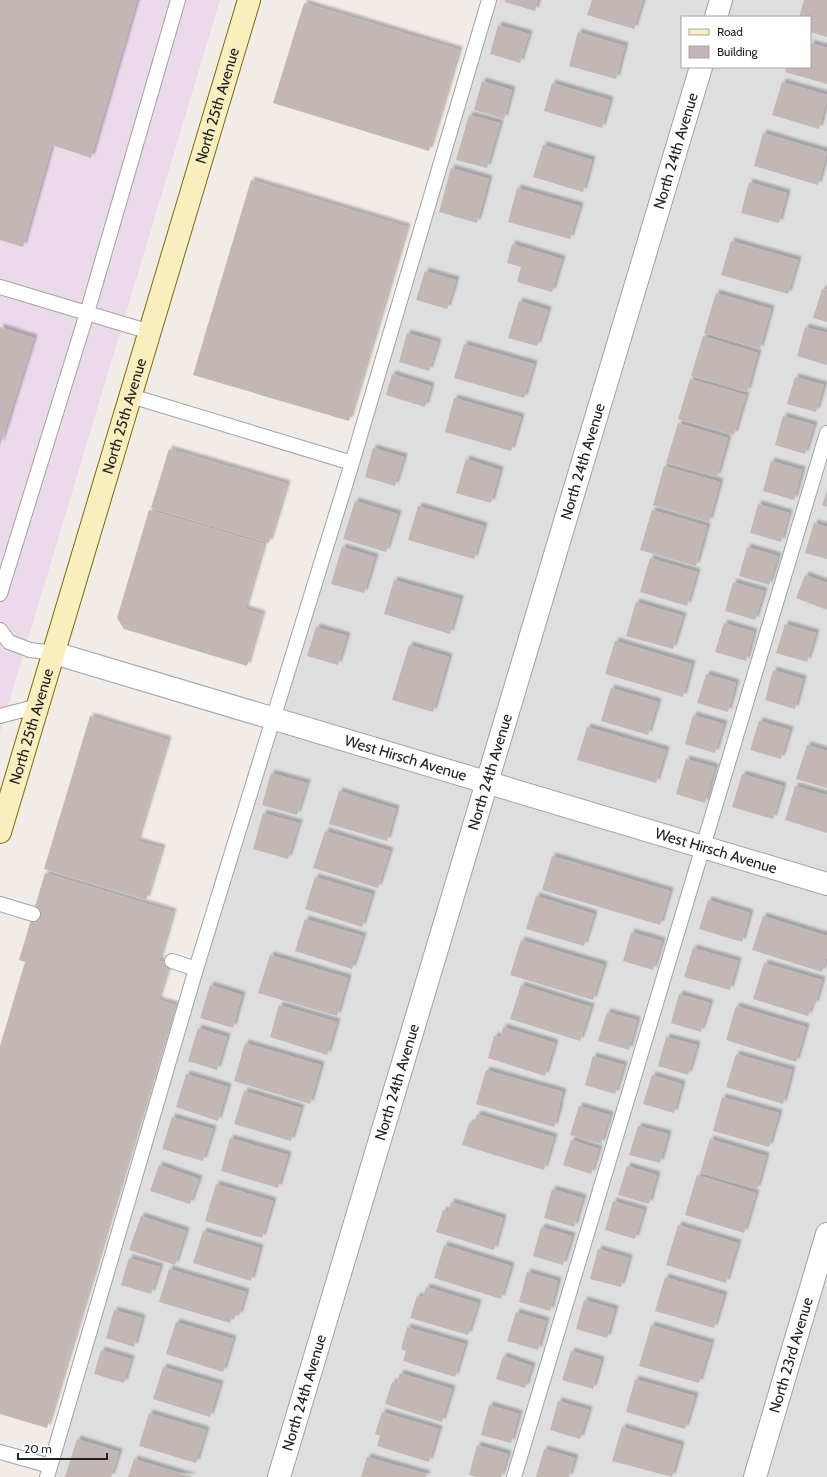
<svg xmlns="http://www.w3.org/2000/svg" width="827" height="1477" font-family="Cabin,sans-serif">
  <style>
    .residential { fill: #dfdedf; fill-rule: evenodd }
    .industrial { fill: #eadaea }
    .building { fill: #c2b7b4; filter: url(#shadow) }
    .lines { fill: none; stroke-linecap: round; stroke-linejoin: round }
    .lane-casing { stroke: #a2a2a2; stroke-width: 16 }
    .street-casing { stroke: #a2a2a2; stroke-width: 24 }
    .secondary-casing { stroke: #7b6c06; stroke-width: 24 }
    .lane { stroke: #fff; stroke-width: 14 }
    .street { stroke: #fff; stroke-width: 22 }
    .secondary { stroke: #f9efbe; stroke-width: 22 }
    .labels { text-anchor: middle; stroke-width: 3; stroke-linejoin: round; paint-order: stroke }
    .street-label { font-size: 15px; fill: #212121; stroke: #fff }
  </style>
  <defs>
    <filter id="shadow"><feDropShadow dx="3.5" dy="-3.5" stdDeviation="1" flood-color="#0004"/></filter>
  </defs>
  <rect width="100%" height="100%" fill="#f2ece8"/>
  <!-- residential -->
  <path class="residential" d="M 491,0 L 827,0 L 827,1477 L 52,1477 ZM 682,17 L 810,17 L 810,67 L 682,67 Z"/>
  <!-- industrial -->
  <path class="industrial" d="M 0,0 L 220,0 L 0,732 Z"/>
  <!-- building -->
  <path class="building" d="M 0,0 L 137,0 L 91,158 L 52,145 L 23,247 L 0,240 Z
    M 505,0 L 538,0 L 535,11 L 505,2 Z
    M 592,0 L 643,0 L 634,29 L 587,15 Z
    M 804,0 L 827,0 L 827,37 L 810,32 L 810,17 L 799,17 Z
    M 304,3 L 459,50 L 429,151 L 273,103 Z
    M 498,25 L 529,34 L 520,63 L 490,54 Z
    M 578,32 L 625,46 L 616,79 L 569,66 Z
    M 810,43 L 827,48 L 827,84 L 785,72 L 787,67 L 810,67 Z
    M 482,81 L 512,90 L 504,119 L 474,110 Z
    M 782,82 L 827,95 L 827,100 L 819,129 L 772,115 Z
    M 552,83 L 610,100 L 602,128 L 544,111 Z
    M 469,115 L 500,123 L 487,168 L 456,160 Z
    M 763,133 L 827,152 L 818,185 L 754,166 Z
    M 543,145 L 592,160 L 583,192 L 533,177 Z
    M 451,168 L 489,179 L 477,223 L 439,212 Z
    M 251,180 L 407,227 L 349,421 L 193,375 Z
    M 749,182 L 787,193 L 779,223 L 741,213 Z
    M 517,188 L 580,206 L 570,239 L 508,222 Z
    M 731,241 L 798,260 L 788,294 L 721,275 Z
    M 512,244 L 562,259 L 552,292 L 517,282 L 521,267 L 507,263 Z
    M 425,271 L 456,280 L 447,309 L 416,300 Z
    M 822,289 L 827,290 L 827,322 L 813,318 Z
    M 716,293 L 771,309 L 760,349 L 704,333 Z
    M 519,301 L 548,310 L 537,346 L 508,338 Z
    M 0,327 L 34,338 L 0,446 Z
    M 805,327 L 827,333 L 827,365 L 797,356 Z
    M 407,333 L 438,342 L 429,371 L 399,362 Z
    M 703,336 L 758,353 L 747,392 L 691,376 Z
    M 464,344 L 534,364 L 524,398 L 454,378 Z
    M 392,374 L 431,386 L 425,407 L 386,395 Z
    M 795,377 L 824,385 L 816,412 L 787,404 Z
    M 690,379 L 746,395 L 734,435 L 678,419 Z
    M 454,398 L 521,417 L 511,451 L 445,432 Z
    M 783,416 L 814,425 L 805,454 L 775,445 Z
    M 678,423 L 728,438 L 717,477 L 666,463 Z
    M 373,448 L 404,457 L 395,486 L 365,477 Z
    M 169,449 L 287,484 L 269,543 L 151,508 Z
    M 466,459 L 500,470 L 491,503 L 456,493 Z
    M 771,461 L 802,470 L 794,500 L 763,491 Z
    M 664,466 L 720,482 L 709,522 L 653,505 Z
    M 827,490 L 827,507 L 822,505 Z
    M 355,501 L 398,514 L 386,552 L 343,539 Z
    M 758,504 L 789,513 L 781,542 L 750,533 Z
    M 418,506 L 484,526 L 474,559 L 408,540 Z
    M 149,510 L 264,544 L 245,609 L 262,614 L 247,666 L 124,629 L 117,618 Z
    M 652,510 L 707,526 L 696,566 L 640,550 Z
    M 814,523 L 827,527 L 827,559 L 805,553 Z
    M 342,547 L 375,557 L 364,593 L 331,584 Z
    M 747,547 L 778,556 L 769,585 L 739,576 Z
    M 650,558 L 697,572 L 687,606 L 640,592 Z
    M 805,575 L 827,583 L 827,610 L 796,598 Z
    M 394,580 L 460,599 L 450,634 L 384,614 Z
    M 733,582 L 764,591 L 755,620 L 725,611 Z
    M 636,602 L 683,616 L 673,649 L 626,636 Z
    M 724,623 L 754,632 L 746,661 L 715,652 Z
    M 785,624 L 816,633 L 807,662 L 776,653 Z
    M 316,627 L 347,636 L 338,665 L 307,656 Z
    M 615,641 L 692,664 L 683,697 L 605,674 Z
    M 409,645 L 449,657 L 433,712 L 392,700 Z
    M 773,670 L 803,679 L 795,709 L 765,700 Z
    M 706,674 L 736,683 L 728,712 L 697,703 Z
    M 611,688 L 658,702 L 648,735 L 601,721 Z
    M 693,715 L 724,724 L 715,753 L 685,744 Z
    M 90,716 L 168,740 L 137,841 L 162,848 L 146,900 L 44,869 Z
    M 759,721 L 790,730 L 781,759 L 750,750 Z
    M 587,727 L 666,750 L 656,783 L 577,760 Z
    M 807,745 L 827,751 L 827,788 L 796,779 Z
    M 686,759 L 715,767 L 705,803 L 676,794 Z
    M 271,773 L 307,783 L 297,815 L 262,805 Z
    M 742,774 L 783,786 L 773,819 L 732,807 Z
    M 795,786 L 827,795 L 827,833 L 785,820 Z
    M 339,791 L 396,809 L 387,841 L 329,824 Z
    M 263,813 L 299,823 L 288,859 L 253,849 Z
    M 325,831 L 390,851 L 378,888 L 313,868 Z
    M 552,856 L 670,891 L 660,925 L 542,890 Z
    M 45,873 L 173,912 L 159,961 L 169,964 L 158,1000 L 175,1005 L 47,1428 L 0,1414 L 0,1046 L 25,962 L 19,960 Z
    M 315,877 L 372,894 L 362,927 L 305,909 Z
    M 536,896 L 594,914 L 584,946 L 526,929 Z
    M 708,900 L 750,913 L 742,942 L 699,929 Z
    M 763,916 L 827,936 L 827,956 L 822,972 L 752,950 Z
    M 305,919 L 363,936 L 352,969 L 295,951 Z
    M 631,932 L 662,941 L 653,970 L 623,961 Z
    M 521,940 L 604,965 L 593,1000 L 510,975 Z
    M 693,948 L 738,961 L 730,990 L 684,977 Z
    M 270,955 L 348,978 L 337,1016 L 258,993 Z
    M 764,963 L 822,980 L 815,1005 L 812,1004 L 808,1016 L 753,999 Z
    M 210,985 L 242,995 L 233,1028 L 200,1018 Z
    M 521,985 L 591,1007 L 580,1041 L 510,1019 Z
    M 679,994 L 710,1003 L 701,1032 L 671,1023 Z
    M 279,1005 L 337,1022 L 327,1055 L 270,1037 Z
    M 736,1006 L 806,1027 L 796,1062 L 726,1040 Z
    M 607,1012 L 637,1020 L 629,1050 L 598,1041 Z
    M 503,1027 L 555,1043 L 545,1076 L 488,1058 L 494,1036 L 500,1037 Z
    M 198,1028 L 227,1037 L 217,1070 L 188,1061 Z
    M 666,1037 L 697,1045 L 688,1075 L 658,1066 Z
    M 245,1043 L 321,1065 L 310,1104 L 234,1081 Z
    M 736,1054 L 792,1070 L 783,1104 L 726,1087 Z
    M 593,1056 L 624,1065 L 615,1094 L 585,1085 Z
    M 486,1070 L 563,1092 L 559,1106 L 560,1106 L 554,1127 L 476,1104 Z
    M 186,1074 L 228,1087 L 218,1121 L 176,1107 Z
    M 652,1075 L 682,1084 L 674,1113 L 643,1104 Z
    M 244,1091 L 301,1108 L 291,1141 L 234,1124 Z
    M 722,1097 L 779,1113 L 769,1147 L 713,1131 Z
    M 579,1106 L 610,1115 L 601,1144 L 570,1135 Z
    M 477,1114 L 554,1137 L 544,1170 L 462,1145 L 469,1123 L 474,1124 Z
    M 172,1117 L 213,1129 L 203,1161 L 162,1149 Z
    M 638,1126 L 668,1134 L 660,1163 L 629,1155 Z
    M 230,1138 L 288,1155 L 278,1188 L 221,1171 Z
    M 710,1139 L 766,1156 L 757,1189 L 700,1173 Z
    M 571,1140 L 599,1149 L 591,1174 L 563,1165 Z
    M 159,1165 L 199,1179 L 190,1204 L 150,1191 Z
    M 627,1166 L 657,1175 L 649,1204 L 618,1195 Z
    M 697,1175 L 756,1193 L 744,1233 L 685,1215 Z
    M 216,1184 L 273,1201 L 262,1238 L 205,1221 Z
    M 552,1189 L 583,1198 L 574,1227 L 544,1218 Z
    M 613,1201 L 644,1210 L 635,1239 L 605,1230 Z
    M 451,1202 L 503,1218 L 494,1250 L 436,1232 L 443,1210 L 448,1212 Z
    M 141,1216 L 186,1231 L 175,1265 L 129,1250 Z
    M 678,1225 L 738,1243 L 726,1283 L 666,1265 Z
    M 541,1227 L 572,1236 L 563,1265 L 533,1256 Z
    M 203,1231 L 260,1248 L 251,1281 L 193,1263 Z
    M 444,1245 L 511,1266 L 501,1299 L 434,1278 Z
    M 598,1249 L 629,1258 L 621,1287 L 590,1279 Z
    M 129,1258 L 160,1267 L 151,1294 L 121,1285 Z
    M 169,1269 L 246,1292 L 239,1316 L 233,1314 L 230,1323 L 159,1302 Z
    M 527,1272 L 558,1281 L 550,1311 L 519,1302 Z
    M 665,1277 L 724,1295 L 714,1328 L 655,1311 Z
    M 426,1287 L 478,1303 L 468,1335 L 410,1318 L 417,1296 L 423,1297 Z
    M 584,1300 L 615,1309 L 607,1338 L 576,1329 Z
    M 114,1310 L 142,1318 L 134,1347 L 106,1338 Z
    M 516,1312 L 546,1321 L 538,1350 L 507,1341 Z
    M 176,1322 L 233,1339 L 223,1372 L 166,1354 Z
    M 651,1325 L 711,1343 L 699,1383 L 639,1366 Z
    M 407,1327 L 465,1344 L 455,1377 L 403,1361 L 406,1351 L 401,1349 Z
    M 101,1350 L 131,1359 L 124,1383 L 94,1374 Z
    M 571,1351 L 601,1360 L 593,1389 L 562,1380 Z
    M 503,1356 L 532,1366 L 525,1388 L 496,1379 Z
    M 163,1367 L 220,1384 L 210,1417 L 153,1399 Z
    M 400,1373 L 452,1389 L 442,1422 L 385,1404 L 392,1382 L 397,1383 Z
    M 635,1379 L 695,1396 L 685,1429 L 626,1412 Z
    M 558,1401 L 589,1410 L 580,1439 L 550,1430 Z
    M 489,1405 L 519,1414 L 511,1443 L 481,1435 Z
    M 382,1412 L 439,1429 L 429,1462 L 377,1446 L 380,1436 L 375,1434 Z
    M 149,1413 L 206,1430 L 196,1463 L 139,1446 Z
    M 622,1427 L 681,1445 L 672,1477 L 612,1461 Z
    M 77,1439 L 119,1452 L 111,1477 L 65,1477 Z
    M 477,1445 L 508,1454 L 501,1477 L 477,1477 L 469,1475 Z
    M 544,1449 L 575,1458 L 569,1477 L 536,1477 Z
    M 367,1457 L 427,1474 L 426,1477 L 361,1477 Z
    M 134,1459 L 193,1477 L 128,1477 Z"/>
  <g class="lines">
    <defs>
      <path id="lane" d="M 0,287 L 150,332
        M 131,396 L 352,463
        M 0,594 L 87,313 L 178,0
        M 0,630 L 9,642 L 30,650 L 54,653
        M 0,716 L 38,706
        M 0,904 L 33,914
        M 172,961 L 196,969
        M 0,1452 L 50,1466
        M 47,1477 L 196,969 L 352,463 L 489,0
        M 514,1477 L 827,433"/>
      <g id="street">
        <path d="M 716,17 L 721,0"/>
        <path id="s1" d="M 54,653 L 827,884"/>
        <path id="s2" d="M 279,1477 L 701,67"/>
        <path id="s3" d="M 755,1477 L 827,1234"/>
      </g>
      <g id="secondary">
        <path id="s4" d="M 0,832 L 249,0"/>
      </g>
    </defs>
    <!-- lane casing -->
    <use href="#lane" class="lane-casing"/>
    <!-- street casing -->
    <use href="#street" class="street-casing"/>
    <!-- secondary casing -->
    <use href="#secondary" class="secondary-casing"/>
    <!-- lane -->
    <use href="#lane" class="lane"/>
    <!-- street -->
    <use href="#street" class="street"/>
    <!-- secondary -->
    <use href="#secondary" class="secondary"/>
  </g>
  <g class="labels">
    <!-- street labels -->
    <g class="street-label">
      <text dy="5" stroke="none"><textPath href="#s4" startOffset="758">North 25th Avenue</textPath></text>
      <text dy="5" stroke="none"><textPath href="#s2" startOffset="1384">North 24th Avenue</textPath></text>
      <text dy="5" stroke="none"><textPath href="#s4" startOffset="434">North 25th Avenue</textPath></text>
      <text dy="5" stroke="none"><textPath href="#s2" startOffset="1060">North 24th Avenue</textPath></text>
      <text dy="5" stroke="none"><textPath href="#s4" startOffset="110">North 25th Avenue</textPath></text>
      <text dy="5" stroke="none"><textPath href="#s1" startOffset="367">West Hirsch Avenue</textPath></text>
      <text dy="5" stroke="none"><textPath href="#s2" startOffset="736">North 24th Avenue</textPath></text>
      <text dy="5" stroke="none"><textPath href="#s1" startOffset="691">West Hirsch Avenue</textPath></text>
      <text dy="5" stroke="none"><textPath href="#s2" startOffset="412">North 24th Avenue</textPath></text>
      <text dy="5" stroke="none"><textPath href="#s3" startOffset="127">North 23rd Avenue</textPath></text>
      <text dy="5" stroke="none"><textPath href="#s2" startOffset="88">North 24th Avenue</textPath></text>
    </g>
  </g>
  <!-- legend -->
  <rect x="681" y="16" width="130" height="52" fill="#ffffff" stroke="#a6a6a6"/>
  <rect x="689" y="29" width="20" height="6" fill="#f9efbe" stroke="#a6a6a6"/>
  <text x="717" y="36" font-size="12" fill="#212121">Road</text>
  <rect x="689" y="46" width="20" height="12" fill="#c2b7b4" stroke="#a6a6a6"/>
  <text x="717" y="56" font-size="12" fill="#212121">Building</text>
  <!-- scale -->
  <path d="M18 1453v6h89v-6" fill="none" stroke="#212121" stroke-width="2"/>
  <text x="24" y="1453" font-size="12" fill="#212121" stroke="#ffffff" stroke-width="3" paint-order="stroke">20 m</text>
</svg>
